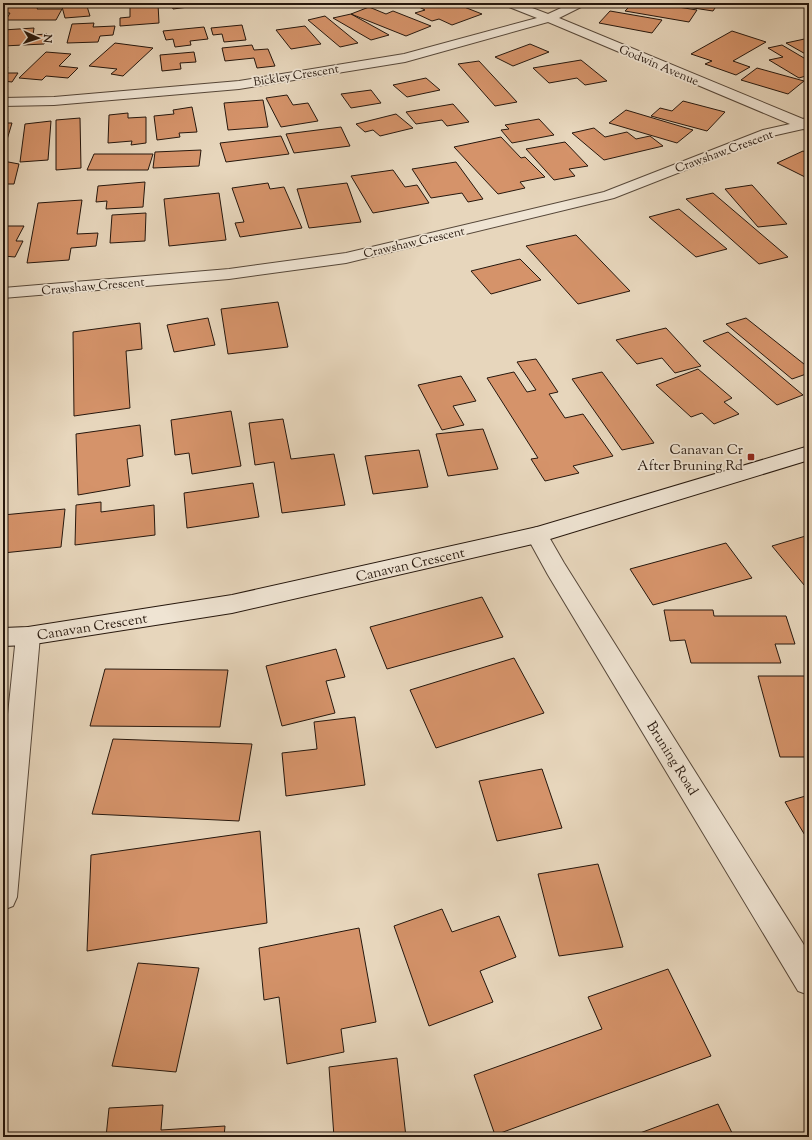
<svg xmlns="http://www.w3.org/2000/svg" width="812" height="1140" font-family="'Sorts Mill Goudy',serif">
  <style>
    .building { fill: #d5936a; stroke: #26170d }
    .lines { fill: none; stroke-linecap: round; stroke-linejoin: round }
    .street-casing { stroke: #564739; stroke-width: 2 }
    .secondary-casing { stroke: #26170d; stroke-width: 2 }
    .street { fill: #efe4d3; fill-rule: evenodd }
    .secondary { fill: #efe4d3; fill-rule: evenodd }
    .poi-dot { fill: #8f2418; stroke: #efe4d3; stroke-width: 1.5 }
    .labels { text-anchor: middle; stroke-width: 3.5; stroke-linejoin: round; paint-order: stroke }
    .far-street-label { font-size: 12px; fill: #26170d; stroke: #efe4d3 }
    .poi-label { font-size: 14px; fill: #26170d; stroke: #efe4d3; text-anchor: end }
    .street-label { font-size: 14px; fill: #26170d; stroke: #efe4d3 }
  </style>
  <rect width="100%" height="100%" fill="#e7d6bc"/>
  <filter id="stains"><feTurbulence type="fractalNoise" baseFrequency=".005" numOctaves="4"/><feColorMatrix values="0 0 0 0 .2 0 0 0 0 .09 0 0 0 0 .02 0 0 0 .5 -.17"/></filter>
  <radialGradient id="worn" r=".72"><stop offset=".6" stop-color="#630" stop-opacity="0"/><stop offset="1" stop-color="#630" stop-opacity=".3"/></radialGradient>
  <!-- building -->
  <path class="building" d="M 10,3 L 40,3 L 37,9 L 62,9 L 56,20 L 6,20 L 10,13 L 3,13 Z
    M 61,3 L 86,3 L 90,16 L 65,18 Z
    M 115,3 L 148,3 L 147,4 L 114,5 Z
    M 171,3 L 202,3 L 204,5 L 173,9 Z
    M 342,3 L 366,3 L 346,7 Z
    M 425,3 L 454,3 L 482,14 L 452,25 L 439,19 L 432,21 L 415,13 L 425,10 L 417,6 Z
    M 640,3 L 653,3 L 697,10 L 689,22 L 625,11 L 631,5 L 638,6 Z
    M 661,3 L 705,3 L 717,5 L 713,11 Z
    M 158,4 L 159,23 L 120,26 L 120,18 L 130,17 L 130,6 Z
    M 369,7 L 386,14 L 393,11 L 431,26 L 406,36 L 351,14 Z
    M 610,11 L 662,20 L 652,33 L 599,23 Z
    M 351,14 L 389,35 L 371,40 L 333,18 Z
    M 325,16 L 358,43 L 340,47 L 308,20 Z
    M 94,23 L 93,27 L 115,26 L 113,35 L 100,36 L 98,42 L 67,43 L 72,24 Z
    M 242,25 L 246,40 L 224,42 L 222,34 L 213,35 L 211,28 Z
    M 305,26 L 321,44 L 291,49 L 276,30 Z
    M 204,27 L 208,39 L 190,41 L 191,45 L 175,47 L 173,39 L 166,40 L 163,31 Z
    M 34,28 L 33,35 L 47,34 L 44,44 L 3,46 L 3,30 Z
    M 732,31 L 766,42 L 733,61 L 750,67 L 736,75 L 705,64 L 712,61 L 691,54 Z
    M 809,38 L 809,56 L 786,43 Z
    M 115,43 L 153,48 L 123,76 L 111,74 L 117,69 L 89,66 Z
    M 530,44 L 549,52 L 513,66 L 495,57 Z
    M 252,45 L 254,50 L 268,49 L 275,66 L 257,68 L 254,58 L 225,61 L 222,48 Z
    M 782,45 L 809,61 L 809,75 L 799,78 L 769,60 L 783,57 L 768,48 Z
    M 46,52 L 71,54 L 59,66 L 78,68 L 68,78 L 46,76 L 42,80 L 19,78 Z
    M 194,52 L 196,62 L 180,63 L 181,69 L 162,71 L 160,55 Z
    M 581,60 L 607,81 L 585,85 L 577,78 L 549,83 L 533,68 Z
    M 479,61 L 517,102 L 495,106 L 458,64 Z
    M 3,67 L 8,67 L 4,73 L 18,73 L 12,82 L 3,81 Z
    M 757,68 L 804,81 L 788,94 L 741,80 Z
    M 426,78 L 440,90 L 407,97 L 393,85 Z
    M 371,90 L 381,103 L 351,108 L 341,94 Z
    M 287,95 L 293,105 L 308,103 L 318,121 L 281,127 L 266,98 Z
    M 263,100 L 268,127 L 228,130 L 224,103 Z
    M 683,101 L 725,112 L 707,131 L 651,116 L 660,108 L 672,111 Z
    M 453,104 L 469,122 L 447,126 L 442,120 L 416,124 L 406,112 Z
    M 192,107 L 197,132 L 179,133 L 180,137 L 157,140 L 154,116 L 174,114 L 173,110 Z
    M 626,110 L 693,130 L 677,143 L 609,123 Z
    M 128,113 L 128,118 L 146,117 L 146,143 L 131,145 L 132,141 L 108,143 L 109,115 Z
    M 396,114 L 413,128 L 380,136 L 373,130 L 365,132 L 356,124 Z
    M 80,118 L 81,168 L 56,170 L 56,120 Z
    M 539,119 L 554,135 L 512,143 L 501,130 L 509,129 L 505,125 Z
    M 51,121 L 48,160 L 20,162 L 25,124 Z
    M 3,123 L 12,123 L 3,153 Z
    M 341,127 L 350,146 L 294,153 L 286,134 Z
    M 594,128 L 605,137 L 627,132 L 636,139 L 650,136 L 663,146 L 604,160 L 572,133 Z
    M 281,136 L 289,154 L 226,162 L 220,143 Z
    M 501,137 L 521,158 L 525,157 L 545,177 L 520,182 L 525,188 L 498,194 L 454,147 Z
    M 565,142 L 588,166 L 569,169 L 575,176 L 554,180 L 526,149 Z
    M 201,150 L 199,166 L 153,168 L 155,152 Z
    M 803,151 L 809,154 L 809,179 L 777,163 Z
    M 94,154 L 153,154 L 148,170 L 87,170 Z
    M 3,161 L 19,164 L 14,184 L 3,184 Z
    M 456,162 L 483,199 L 468,202 L 462,193 L 431,198 L 412,169 Z
    M 393,170 L 405,187 L 417,185 L 429,203 L 373,213 L 351,176 Z
    M 145,182 L 143,207 L 106,209 L 107,201 L 96,202 L 98,186 Z
    M 268,183 L 270,189 L 284,187 L 302,228 L 240,237 L 235,223 L 244,222 L 232,188 Z
    M 347,183 L 361,222 L 309,228 L 297,189 Z
    M 752,185 L 787,224 L 758,227 L 725,189 Z
    M 219,193 L 226,240 L 169,246 L 164,199 Z
    M 713,193 L 788,257 L 759,264 L 686,199 Z
    M 82,200 L 77,234 L 98,233 L 96,246 L 71,248 L 69,260 L 27,263 L 38,203 Z
    M 679,209 L 727,249 L 696,257 L 649,217 Z
    M 146,213 L 145,241 L 110,243 L 112,215 Z
    M 3,226 L 24,226 L 16,241 L 23,241 L 15,257 L 3,256 Z
    M 576,235 L 630,291 L 578,304 L 526,246 Z
    M 520,259 L 541,280 L 491,294 L 471,271 Z
    M 278,302 L 288,347 L 228,354 L 221,309 Z
    M 208,318 L 215,345 L 174,352 L 167,325 Z
    M 746,318 L 809,368 L 809,373 L 792,379 L 726,324 Z
    M 140,323 L 142,349 L 126,351 L 130,408 L 74,416 L 73,332 Z
    M 666,328 L 701,366 L 675,373 L 662,358 L 637,364 L 616,340 Z
    M 728,332 L 803,395 L 777,405 L 703,341 Z
    M 536,359 L 558,392 L 549,394 L 565,418 L 583,414 L 613,456 L 573,466 L 579,473 L 545,481 L 531,459 L 538,458 L 487,378 L 514,372 L 527,392 L 536,390 L 517,362 Z
    M 698,369 L 732,398 L 724,402 L 739,414 L 714,424 L 702,413 L 691,417 L 656,385 Z
    M 602,372 L 654,443 L 622,450 L 572,379 Z
    M 461,376 L 476,401 L 453,406 L 464,425 L 442,430 L 418,385 Z
    M 231,411 L 241,466 L 192,474 L 189,453 L 175,455 L 171,420 Z
    M 283,419 L 291,459 L 334,454 L 345,505 L 282,513 L 274,462 L 255,465 L 249,423 Z
    M 140,425 L 143,456 L 127,459 L 130,486 L 78,495 L 76,434 Z
    M 483,429 L 498,469 L 448,476 L 436,434 Z
    M 419,450 L 428,487 L 373,494 L 365,456 Z
    M 253,483 L 259,517 L 187,528 L 184,493 Z
    M 101,502 L 101,512 L 154,505 L 155,535 L 75,545 L 76,505 Z
    M 65,509 L 61,547 L 3,553 L 3,515 Z
    M 809,535 L 809,591 L 772,546 Z
    M 726,543 L 752,578 L 653,605 L 630,569 Z
    M 482,597 L 503,637 L 387,669 L 370,627 Z
    M 664,610 L 713,610 L 714,616 L 786,616 L 795,644 L 775,644 L 781,663 L 691,663 L 685,640 L 670,641 Z
    M 336,649 L 345,677 L 326,681 L 335,713 L 282,726 L 266,666 Z
    M 514,658 L 544,713 L 436,748 L 410,690 Z
    M 105,669 L 228,670 L 220,727 L 90,726 Z
    M 758,676 L 809,676 L 809,757 L 780,757 Z
    M 355,717 L 365,785 L 286,796 L 282,753 L 317,749 L 314,722 Z
    M 113,739 L 252,744 L 239,821 L 92,814 Z
    M 542,769 L 562,828 L 497,841 L 479,781 Z
    M 809,795 L 809,842 L 785,802 Z
    M 260,831 L 267,923 L 87,951 L 91,855 Z
    M 598,864 L 623,947 L 559,956 L 538,874 Z
    M 442,909 L 452,932 L 499,916 L 516,957 L 480,971 L 493,1002 L 429,1026 L 394,926 Z
    M 359,928 L 376,1022 L 341,1029 L 344,1052 L 287,1064 L 279,997 L 264,1000 L 259,948 Z
    M 138,963 L 199,968 L 176,1072 L 112,1066 Z
    M 668,969 L 711,1056 L 495,1135 L 474,1075 L 602,1029 L 588,997 Z
    M 397,1058 L 406,1137 L 334,1137 L 329,1067 Z
    M 718,1104 L 734,1137 L 642,1137 L 640,1133 Z
    M 163,1105 L 161,1130 L 225,1126 L 224,1137 L 106,1137 L 109,1108 Z"/>
  <g class="lines">
    <defs>
      <path id="street" d="M 502,3 L 519,3 L 548,14 L 572,3 L 587,3 L 585,5 L 559,18 L 803,119 L 809,117 L 809,130 L 803,129 L 772,136 L 614,198 L 346,263 L 229,279 L 3,298 L 3,288 L 229,269 L 346,253 L 604,192 L 763,130 L 790,124 L 548,22 L 405,62 L 239,89 L 54,105 L 3,106 L 3,98 L 54,97 L 239,81 L 404,54 L 537,18 L 504,5 Z
        M 537,527 L 545,530 L 564,563 L 809,953 L 809,995 L 798,991 L 548,575 L 526,535 L 529,530 Z
        M 28,627 L 36,630 L 40,636 L 17,897 L 13,906 L 3,910 L 3,763 L 16,636 L 20,630 Z"/>
      <path id="secondary" d="M 809,446 L 809,460 L 537,543 L 232,613 L 28,645 L 3,646 L 3,628 L 28,627 L 232,595 L 537,527 Z"/>
    </defs>
    <!-- street casing -->
    <use href="#street" class="street-casing"/>
    <!-- secondary casing -->
    <use href="#secondary" class="secondary-casing"/>
    <!-- street -->
    <use href="#street" class="street"/>
    <!-- secondary -->
    <use href="#secondary" class="secondary"/>
  </g>
  <!-- markers -->
  <rect class="poi-dot" x="747" y="453" width="8" height="8" rx="2"/>
  <g class="labels">
    <!-- far-street labels -->
    <g class="far-street-label">
      <text transform="translate(659 65) rotate(23)" y="4">Godwin Avenue</text>
      <text transform="translate(296 75) rotate(-9)" y="4">Bickley Crescent</text>
      <text transform="translate(724 151) rotate(-20)" y="4">Crawshaw Crescent</text>
      <text transform="translate(414 242) rotate(-13)" y="4">Crawshaw Crescent</text>
      <text transform="translate(93 286) rotate(-5)" y="4">Crawshaw Crescent</text>
    </g>
    <!-- poi labels -->
    <g class="poi-label">
      <text x="743" y="454">Canavan Cr<tspan x="743" dy="16">After Bruning Rd</tspan></text>
    </g>
    <!-- street labels -->
    <g class="street-label">
      <text transform="translate(410 564) rotate(-13)" y="5">Canavan Crescent</text>
      <text transform="translate(92 626) rotate(-9)" y="5">Canavan Crescent</text>
      <text transform="translate(673 758) rotate(58)" y="5">Bruning Road</text>
    </g>
  </g>
  <!-- margin -->
  <rect width="812" height="1140" fill="none" stroke="#e7d6bc" stroke-width="16"/>
  <rect x="4" y="4" width="804" height="1132" fill="none" stroke="#26170d" stroke-width="2"/>
  <rect x="8" y="8" width="796" height="1124" fill="none" stroke="#26170d"/>
  <!-- north arrow -->
  <g transform="translate(38 38) rotate(93)" stroke="#efe4d3" stroke-width="3" paint-order="stroke">
  <path d="M0-3L7 15L0 10L-7 15Z" fill="#26170d"/>
  <text y="-6" font-size="11" font-weight="bold" text-anchor="middle" fill="#26170d">N</text>
  </g>
  <rect width="100%" height="100%" filter="url(#stains)"/>
  <rect width="100%" height="100%" fill="url(#worn)"/>
</svg>
